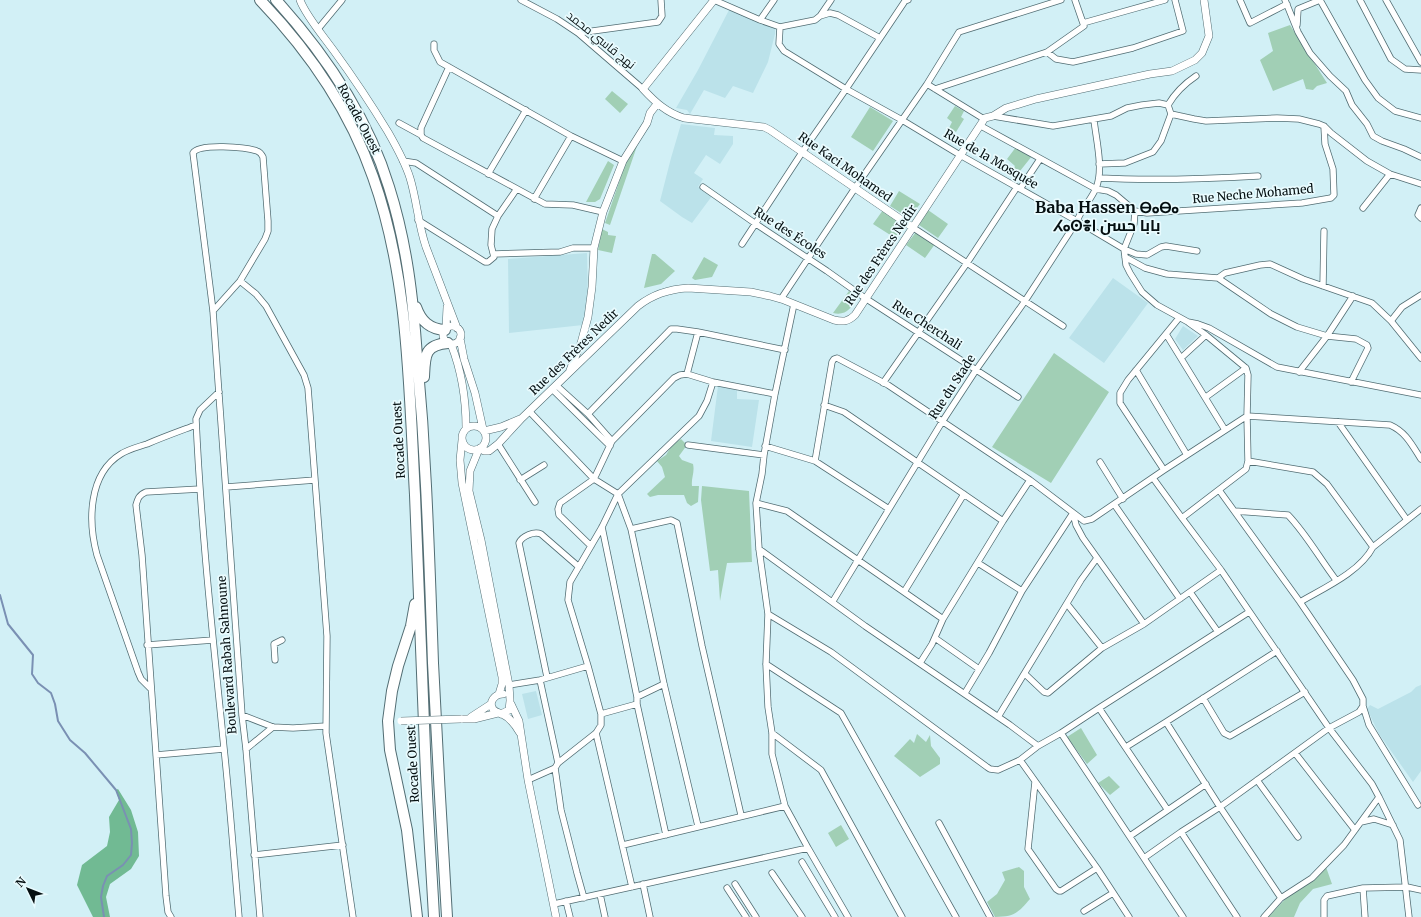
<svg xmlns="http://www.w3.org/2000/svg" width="1421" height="917" font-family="Merriweather,Cairo,'Noto Sans Tifinagh',serif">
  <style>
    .built { fill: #bbe2ea }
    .green { fill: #a1cfb5 }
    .forest { fill: #71ba93 }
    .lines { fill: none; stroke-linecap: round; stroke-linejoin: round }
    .stream { stroke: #7a90b3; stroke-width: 2 }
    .street-casing { stroke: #526d73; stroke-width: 7 }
    .secondary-casing { stroke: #526d73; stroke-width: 8 }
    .highway-casing { stroke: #526d73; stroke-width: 12 }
    .street { stroke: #fff; stroke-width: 5.5 }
    .secondary { stroke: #fff; stroke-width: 7 }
    .highway { stroke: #fff; stroke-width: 10 }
    .secondary-bridge-casing { stroke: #526d73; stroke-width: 8; stroke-linecap: butt }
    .secondary-bridge { stroke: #fff; stroke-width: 7 }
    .labels { text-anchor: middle; stroke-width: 3.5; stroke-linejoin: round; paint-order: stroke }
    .street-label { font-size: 12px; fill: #050f11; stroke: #e9fbfe }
    .district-label { font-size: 16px; font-weight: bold; fill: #050f11; stroke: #e9fbfe }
  </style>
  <rect width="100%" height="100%" fill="#d2f0f6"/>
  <!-- built -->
  <path class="built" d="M 729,10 L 775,28 L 775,34 L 768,62 L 753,93 L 733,86 L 725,98 L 704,90 L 690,114 L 687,110 L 676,108 L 698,70 Z
    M 681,124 L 715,128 L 714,135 L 733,136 L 733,144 L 720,164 L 706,155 L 694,173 L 703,179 L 698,187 L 703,189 L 712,196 L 692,223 L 682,217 L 660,201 L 671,158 Z
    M 587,253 L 588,301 L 583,325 L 509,333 L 508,259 Z
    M 1113,278 L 1148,303 L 1104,363 L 1069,338 Z
    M 1183,326 L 1198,336 L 1183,350 L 1175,339 Z
    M 718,386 L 737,390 L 737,399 L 759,400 L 752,447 L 711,441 Z
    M 1421,685 L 1421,771 L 1413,782 L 1379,734 L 1367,709 L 1370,705 L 1378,709 L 1411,692 L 1416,687 Z
    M 536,691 L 542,715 L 528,719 L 522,694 Z"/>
  <!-- green -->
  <path class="green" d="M 1290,25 L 1327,83 L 1317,86 L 1313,90 L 1306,89 L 1303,79 L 1273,91 L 1260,60 L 1273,51 L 1268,33 Z
    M 612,91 L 628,104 L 620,113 L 605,99 Z
    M 955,106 L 964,111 L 961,117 L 964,119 L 956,132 L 949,128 L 952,122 L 947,118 Z
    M 870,107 L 893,121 L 873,151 L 851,137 Z
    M 636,145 L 637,146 L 610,225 L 605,223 L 625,165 Z
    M 1016,147 L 1032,156 L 1020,171 L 1014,168 L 1015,166 L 1007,159 Z
    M 608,161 L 614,165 L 600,199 L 595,202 L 586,202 Z
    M 899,191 L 920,204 L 909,218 L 890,206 Z
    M 883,210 L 905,224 L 895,238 L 873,224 Z
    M 928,210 L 948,224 L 938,238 L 919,225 Z
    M 602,229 L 608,232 L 608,235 L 616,236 L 612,253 L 598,250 Z
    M 916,232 L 935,244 L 925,258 L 906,245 Z
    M 652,254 L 655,254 L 675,271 L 661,284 L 644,288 Z
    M 704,257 L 718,265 L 712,277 L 695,280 L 692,278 Z
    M 849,291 L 858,298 C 851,308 846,316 833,313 Z
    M 1054,353 L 1109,392 L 1051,483 L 992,447 Z
    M 681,439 L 687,445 L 679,456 L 682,460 L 693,464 C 695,472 691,478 692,486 L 699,486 L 698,502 L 691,506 L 687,503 L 684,495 L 658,495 L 650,497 L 647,494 L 665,477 L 662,467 L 657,461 L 666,455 L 672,445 Z
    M 702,486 L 749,491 L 752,562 L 727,563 L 720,601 L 718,570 L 710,571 L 701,500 Z
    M 1081,728 L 1097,755 L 1087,764 L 1067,737 Z
    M 917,734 L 926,742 L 930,735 L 931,746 L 940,758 L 940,764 L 920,777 L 894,756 L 910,739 L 914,743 Z
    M 1109,776 L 1120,787 L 1110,795 L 1098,783 Z
    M 841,825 L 849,839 L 836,847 L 828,833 Z
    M 1019,867 L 1024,871 L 1024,887 L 1030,899 C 1018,913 1014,917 995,917 L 987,902 L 997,894 L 1005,880 L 1002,872 Z
    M 1326,867 L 1332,884 L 1313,889 L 1300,903 L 1294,917 L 1268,917 L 1296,888 Z"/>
  <!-- forest -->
  <path class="forest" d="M 118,789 L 131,810 L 138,832 L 139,856 L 131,869 L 110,884 L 106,897 L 110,917 L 93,917 L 77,885 L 82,865 L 107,846 L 110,832 L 109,817 L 119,800 L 116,790 Z"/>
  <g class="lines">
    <!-- stream -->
    <path class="stream" d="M 0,595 L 8,624 L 33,655 L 32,674 L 38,683 L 51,693 L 55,704 L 58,721 L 70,740 L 85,753 L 116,790 L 131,829 L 132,843 L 131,855 L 123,865 L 107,876 L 103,886 L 101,897 L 104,917"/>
    <defs>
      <path id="street" d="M 521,0 L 557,19 L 578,33 L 643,89
        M 714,0 L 760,20 L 780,27 L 779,44 L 784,51 L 846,89 L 902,120 L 960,155 L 1077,221 L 1124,249 L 1136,254 L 1147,255 L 1161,247 L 1166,246 L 1197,251
        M 1240,0 L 1250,23 L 1287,4
        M 1285,0 L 1298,32 L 1310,53 L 1330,76 L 1346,91 L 1352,105 L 1367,124 L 1373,136 L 1382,141 L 1404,149 L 1421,157
        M 1320,0 L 1365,80 L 1378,98 L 1395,111 L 1421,118
        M 1360,0 L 1391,59 L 1405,69 L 1421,70
        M 1386,0 L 1421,62
        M 820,16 L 830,13 L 838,15 L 880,38
        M 760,20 L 774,0
        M 1083,23 L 1165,0
        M 1297,25 L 1298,9 L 1320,0
        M 780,27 L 815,20 L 820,16 L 831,0
        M 318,29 L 342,0
        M 578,33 L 658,22 L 662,16 L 661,0
        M 434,44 L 434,50 L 440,62 L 571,136 L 623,161
        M 1047,52 L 1056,59 L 1073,62 L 1133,48 L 1183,31 L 1175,0
        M 449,67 L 421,128 L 421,135 L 423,138 L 545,204 L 573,205 L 603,212
        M 927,84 L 984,119
        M 935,89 L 1047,52 L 1084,26 L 1075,0
        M 1168,105 C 1175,93 1184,84 1196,76
        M 993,116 L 1053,126 L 1111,116 L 1127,108 L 1142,105 L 1159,103 L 1168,105 L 1171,114 L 1194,119 L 1206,121 L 1277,118 L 1299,119 L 1319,124 L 1324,126 L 1331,133 L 1367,161 L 1390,174 L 1421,184
        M 399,123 L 421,135
        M 981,126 L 1096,189 L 1108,191 L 1116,195 L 1135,211 L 1147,213 L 1302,203 L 1331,198 L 1334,195 L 1333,169 L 1325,144 L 1324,126
        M 403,161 L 416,163 L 498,216 L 516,190
        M 1099,164 L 1125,163 L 1153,152 L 1161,141 L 1171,114
        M 488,174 L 526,110
        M 1100,178 C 1153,181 1205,179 1258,176
        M 703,187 L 756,224 L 827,271 L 865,298 L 1018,397
        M 1020,189 L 1040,159
        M 534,199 L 571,136
        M 1363,208 L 1390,174
        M 1421,208 L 1418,215 L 1421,218
        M 418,220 L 485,262 L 488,262 L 494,257 L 491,245 L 492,229 L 498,216
        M 912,227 L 1063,326
        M 742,244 L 803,151 L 846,89 L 905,1 L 908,0
        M 1124,249 L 1126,265 L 1130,273 L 1142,292 L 1157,305 L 1188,322 L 1198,324 L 1209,328 L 1277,367 L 1421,395
        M 1124,249 L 1134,224 L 1135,211
        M 494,254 L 560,252 L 573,248 L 594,248
        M 1125,257 L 1145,268 L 1167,274 L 1218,278 L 1225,273 L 1260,265 L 1270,264 L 1303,279 L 1372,303 L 1391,321 L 1421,358
        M 1218,278 L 1271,314 L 1297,327 L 1327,336 L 1356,339 L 1367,345 L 1368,348 L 1351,382
        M 240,281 L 256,294 L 266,306 L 304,375 L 308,388 L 327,636 L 326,733 L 353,917
        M 1323,286 L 1324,231
        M 781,299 L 855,188 L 927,84 L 959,32 L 1061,0
        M 794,304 L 775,394 L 764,455 L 762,474 L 756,503 L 759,549 L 768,614 L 766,664 L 768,707 L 772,733 L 772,754 L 785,806 L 808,848
        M 213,311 L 240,281 L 265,239 L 268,231 L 268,221 L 263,157 C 262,155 260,152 257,151 C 246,147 199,143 193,153 L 213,311 L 242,715 L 246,749 L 260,917
        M 1391,321 L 1402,307 L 1421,295
        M 1189,323 L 1206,335 L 1246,368 L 1248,375 L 1247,416 L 1390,425 C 1406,432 1412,445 1421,459
        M 1166,334 L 1225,430
        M 1181,358 L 1206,335
        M 1136,370 L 1187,455
        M 1299,372 L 1327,336 L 1353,296
        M 687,374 L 698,332
        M 883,383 L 967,263 L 1017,187
        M 556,385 L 588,414 L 612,441
        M 552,389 L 610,446
        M 219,392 L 200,410 L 196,419 C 201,529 213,638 224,748 C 230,804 234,861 239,917
        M 1206,397 L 1246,368
        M 824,405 L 844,412 L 1003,521
        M 529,411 L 594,479 L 612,441 L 674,378 L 680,375 L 687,374 L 713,382 L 775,394
        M 588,414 L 671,329 L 677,329 L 698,332 L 785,350
        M 1338,422 L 1407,520
        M 498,444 L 535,502
        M 688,445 L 764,455
        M 765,446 L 815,461 L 889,509
        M 815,461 L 832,362 L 834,359 L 837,358 L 888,385 L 1030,480 L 1084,521 L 1092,519 L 1164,470 L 1247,416 L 1248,461 L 1246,469 L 1182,518
        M 1248,461 L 1313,472 L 1327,484 L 1373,547
        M 1100,462 L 1123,499
        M 1164,470 L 1120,403 L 1120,393 L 1128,380 L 1179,318
        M 1153,478 L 1182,518 L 1221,570 L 1329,728 L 1372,784 L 1379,797 L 1344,845 L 1312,878 L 1281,898 L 1264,917
        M 520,480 L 544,465
        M 226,487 L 315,480
        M 756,503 L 787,511 L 943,619
        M 1114,504 L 1180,599
        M 1235,511 L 1288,515 C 1307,535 1320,559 1336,580
        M 1073,513 L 1076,525 L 1083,538 L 1144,624
        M 602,527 L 637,697 L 637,704 L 666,835
        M 631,529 L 671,520 L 677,523 L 702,646 L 741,815
        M 759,549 L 865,626 L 1010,725 L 1038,746
        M 978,563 L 1022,591
        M 904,592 L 964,494
        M 1190,592 L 1218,632
        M 833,601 L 942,422 L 976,370 L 1025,301 L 1077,221 C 1082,208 1091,200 1096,188 C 1104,170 1096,139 1094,120
        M 1300,602 C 1324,588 1360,572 1373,547 L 1421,509
        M 1067,604 L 1102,648
        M 768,614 L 831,652 L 987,767 L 990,769 L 998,770 L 1020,760 L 1038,746 L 1061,733 L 1099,708 L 1249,612
        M 935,638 L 979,669
        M 147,645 L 213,640
        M 275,660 L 274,644 L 282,640
        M 920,663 L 932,644 L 943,619 L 1003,521 L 1030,480
        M 766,664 L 841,713 L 956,917
        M 1025,674 L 1044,692 L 1048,693 L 1102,648 L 1144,624 L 1221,570
        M 547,677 L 519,543 C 522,536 534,531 541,534 L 579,567
        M 540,680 L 558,763
        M 509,685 L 540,680 L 588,666
        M 151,689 L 141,679 L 138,672 L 97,555 C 88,522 88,474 121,454 C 129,449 138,447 147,444 C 163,437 180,431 196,425
        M 965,693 L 989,653 L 1022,591 L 1073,513
        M 637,697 L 664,684
        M 1203,698 L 1224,733 L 1230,736 L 1305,692
        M 1363,706 L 1369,725 L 1418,805
        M 1099,708 L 1167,809
        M 601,714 L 637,704
        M 242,715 L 273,727 L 293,728 L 326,726
        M 998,717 L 1081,580 L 1097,558
        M 1166,722 L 1277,651
        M 596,733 L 632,887
        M 772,733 L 821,770 L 902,917
        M 1061,733 L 1183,917
        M 1126,747 L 1166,722 L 1220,807 L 1281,898
        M 246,749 L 273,727
        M 1295,753 L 1355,830
        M 156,755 L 224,749
        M 1020,760 L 1097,868 L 1129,917
        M 555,768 L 561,810 L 577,873 L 584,898
        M 528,780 L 555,768 L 558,763 L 596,733 L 601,725 L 601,714 L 588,666 L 568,600 L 570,582 L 602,527 L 618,494 L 594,479 L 560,503 L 558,509 L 559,515 L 591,546
        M 1257,780 L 1298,837
        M 1035,782 L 1028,849 L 1056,889 L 1059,891 L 1061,891 L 1097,868
        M 1379,797 L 1400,840 L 1409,917
        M 1361,822 L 1374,819 L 1393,825
        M 939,823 L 990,917
        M 698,826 L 664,684 L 631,529 L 618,494 L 699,416 L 707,401 L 713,382
        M 1181,832 L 1237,917
        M 1130,836 L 1206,784
        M 623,845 L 785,806
        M 254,855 L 343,845
        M 1144,858 L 1181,832 L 1220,807 L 1329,728 L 1359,712 L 1363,706 L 1363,699 L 1353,680 L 1300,602 L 1219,490
        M 802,862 L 835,917
        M 772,873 L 802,917
        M 643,884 L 650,917
        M 735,884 L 756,917
        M 727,888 L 746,917
        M 600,894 L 605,917
        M 566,901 L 570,917
        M 554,904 L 808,848 L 848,917
        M 1084,911 L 1113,893
        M 171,917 L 168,912 L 166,896 L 142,555 L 136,505 C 138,498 139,495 146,492 L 200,489
        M 1324,917 L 1324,900 L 1327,896 L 1363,888
        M 1365,917 L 1363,888 L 1407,887 L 1421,890"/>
      <path id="secondary" d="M 300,0 C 306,16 324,37 334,51 C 353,77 371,104 388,132 C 396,146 405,162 410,178 C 417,201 418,224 426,247 L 457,328
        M 714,0 L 643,89 C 655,102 667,113 684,118 L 764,127 L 770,130 L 912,227
        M443 335a9 9 0 1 1 18 0a9 9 0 1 1-18 0Z
        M 446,328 L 447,307
        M 460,338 L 464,359 L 475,393 L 483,429
        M 451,344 C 462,372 466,398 466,428
        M 570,370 L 581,343 L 588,317 L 592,287 L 594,248 L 603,212 L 623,161 L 647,123 L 650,113 L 657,104
        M462 438a12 12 0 1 1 24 0a12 12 0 1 1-24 0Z
        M 484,431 L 501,427 L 520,419
        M 462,440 L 460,460 L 462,483 L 502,677 L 502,684 L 499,694
        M 480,448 L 484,451 L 489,451 L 498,444 L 522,418 L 638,306 C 652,295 670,289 688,288 L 751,292 L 770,296 L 784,300 L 834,320 C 843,322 848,322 855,315 L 985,118 L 993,116 L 1006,108 L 1036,99 L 1150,74 L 1172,71 L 1195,60 L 1202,53 L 1209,36 L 1204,0
        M 479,449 L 470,471 L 469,491 L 481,540 L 509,685 L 510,700
        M 503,694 C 495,694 488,702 493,709 C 496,713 498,712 502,714 C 509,717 516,726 520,733
        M 511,704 L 519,721 L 528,780 L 556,917
        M 501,714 L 509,710 L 510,701
        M 471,717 L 491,704
        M 461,719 L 474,719 L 498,713"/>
      <path id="highway" d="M 260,0 C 308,50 350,111 373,177 C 409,278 409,388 415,495 C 419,579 421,664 425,749 C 427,805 431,861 434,917
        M 276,0 C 325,54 368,118 389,187 C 407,244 413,298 417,357 C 421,400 424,443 426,486 C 429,545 431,604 433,663 C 437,748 442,832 447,917
        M 416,307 C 421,321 429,329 445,330
        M 424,377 C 425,356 424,345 448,343
        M 415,604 L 411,626 L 398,666 L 392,691 L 388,721 L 390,750 L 407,830 L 417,917"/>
    </defs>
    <!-- street casing -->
    <use href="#street" class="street-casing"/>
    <!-- secondary casing -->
    <use href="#secondary" class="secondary-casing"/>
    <!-- highway casing -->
    <use href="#highway" class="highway-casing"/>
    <!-- street -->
    <use href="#street" class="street"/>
    <!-- secondary -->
    <use href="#secondary" class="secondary"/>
    <!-- highway -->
    <use href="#highway" class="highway"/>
    <defs>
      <path id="secondary-bridge" d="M 401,721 L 461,719"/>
    </defs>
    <!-- secondary-bridge casing -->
    <use href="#secondary-bridge" class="secondary-bridge-casing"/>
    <!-- secondary-bridge -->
    <use href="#secondary-bridge" class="secondary-bridge"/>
  </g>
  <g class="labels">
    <!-- street labels -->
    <g class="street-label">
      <text transform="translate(601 40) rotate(39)" y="4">نهج قاسي محمد</text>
      <text transform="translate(359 119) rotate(62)" y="4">Rocade Ouest</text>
      <text transform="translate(991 159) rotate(30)" y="4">Rue de la Mosquée</text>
      <text transform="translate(845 167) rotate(35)" y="4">Rue Kaci Mohamed</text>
      <text transform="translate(1253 194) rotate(-5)" y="4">Rue Neche Mohamed</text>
      <text transform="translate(790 233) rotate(33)" y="4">Rue des Écoles</text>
      <text transform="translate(881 255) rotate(-56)" y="4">Rue des Frères Nedir</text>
      <text transform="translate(927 325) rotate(33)" y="4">Rue Cherchali</text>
      <text transform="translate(574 352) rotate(-44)" y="4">Rue des Frères Nedir</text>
      <text transform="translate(952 387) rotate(-57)" y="4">Rue du Stade</text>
      <text transform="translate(399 440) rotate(-93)" y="4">Rocade Ouest</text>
      <text transform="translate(227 655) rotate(-94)" y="4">Boulevard Rabah Sahnoune</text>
      <text transform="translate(413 764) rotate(-93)" y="4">Rocade Ouest</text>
    </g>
    <!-- district labels -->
    <g class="district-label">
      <text x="1107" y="213">Baba Hassen ⴱⴰⴱⴰ<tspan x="1107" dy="18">ⵃⴰⵙⴻⵏ بابا حسن</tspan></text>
    </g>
  </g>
  <!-- north arrow -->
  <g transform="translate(28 889) rotate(313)" stroke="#e9fbfe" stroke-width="3" paint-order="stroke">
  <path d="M0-3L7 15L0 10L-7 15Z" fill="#050f11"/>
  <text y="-6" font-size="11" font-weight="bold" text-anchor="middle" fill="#050f11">N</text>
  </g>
</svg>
